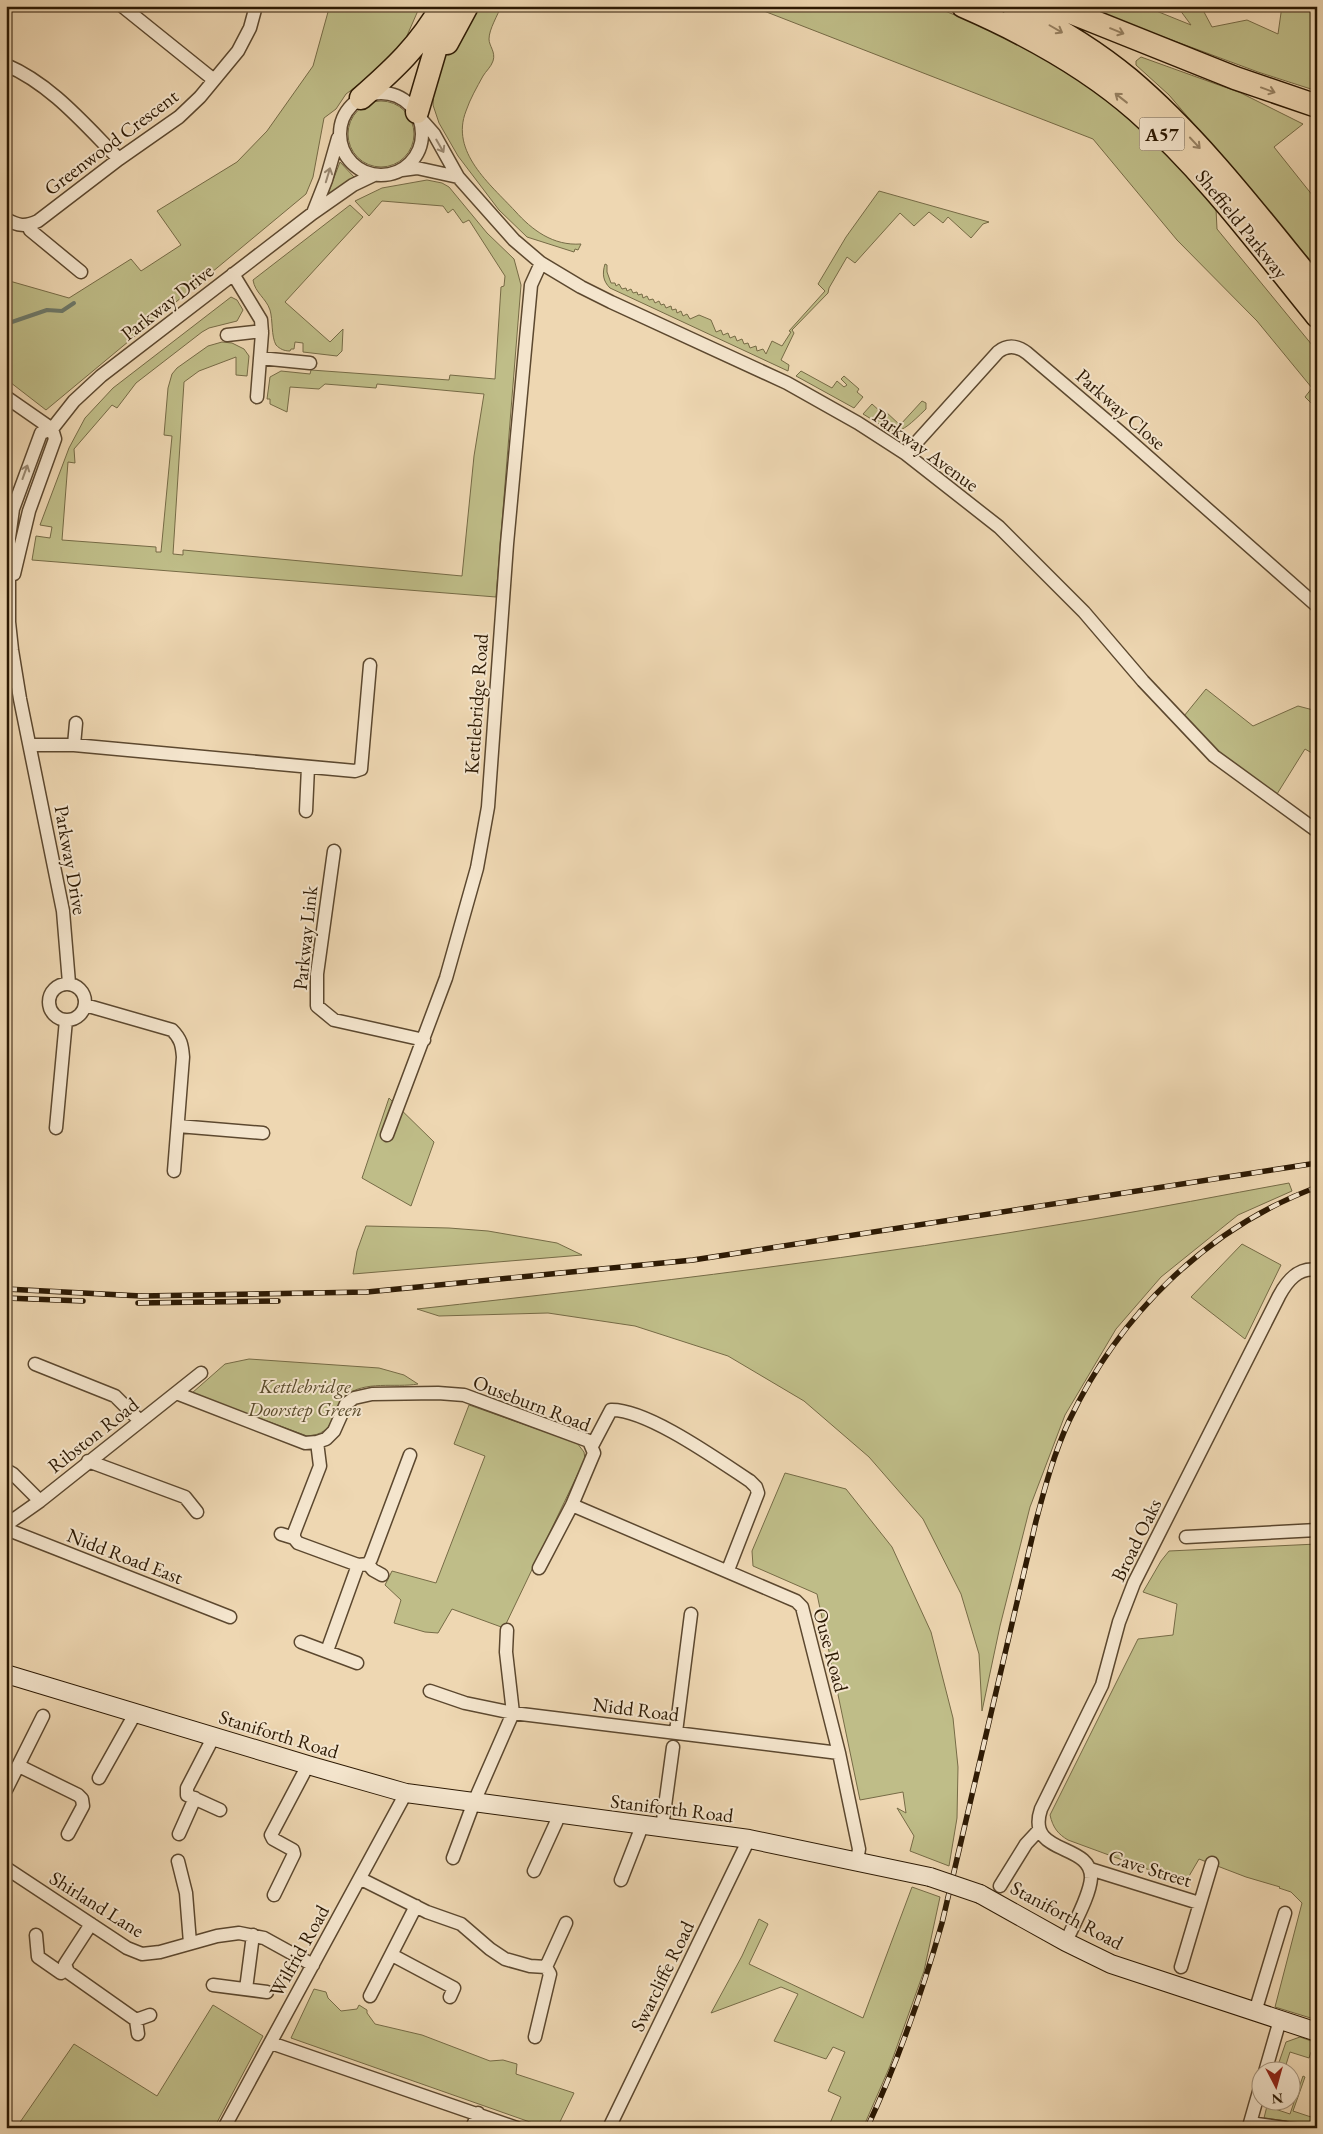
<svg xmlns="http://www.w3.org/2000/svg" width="1323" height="2134" font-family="'EB Garamond',serif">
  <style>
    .green { fill: #bfbd88; stroke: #766b46 }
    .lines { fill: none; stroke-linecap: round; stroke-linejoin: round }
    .stream { stroke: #6d796a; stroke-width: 4 }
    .street-casing { stroke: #5c482f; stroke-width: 15 }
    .secondary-casing { stroke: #2c1903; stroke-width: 20 }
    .highway-casing { stroke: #2c1903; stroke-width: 25 }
    .street { stroke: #f4e5cd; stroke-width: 12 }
    .secondary { stroke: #f4e5cd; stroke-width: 18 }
    .highway { stroke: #eed7b2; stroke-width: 22 }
    .rail-casing { stroke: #2c1903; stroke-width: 5.5 }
    .rail { stroke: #f4e5cd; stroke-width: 4; stroke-dasharray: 11; stroke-linecap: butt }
    .secondary-bridge-casing { stroke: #2c1903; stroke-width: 20; stroke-linecap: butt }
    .secondary-bridge { stroke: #f4e5cd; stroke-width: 18 }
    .oneway { stroke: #978263 }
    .oneway2 { stroke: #9a8972 }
    .labels { text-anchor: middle; stroke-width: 4; stroke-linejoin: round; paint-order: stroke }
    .shield { fill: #f4e5cd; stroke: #685640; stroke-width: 1 }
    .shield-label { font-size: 19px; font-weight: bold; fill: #2c1903 }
    .street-label { font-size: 20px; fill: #2c1903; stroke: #f4e5cd }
    .park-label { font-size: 20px; font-style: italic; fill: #584a2b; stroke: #f4e5cd }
  </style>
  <rect width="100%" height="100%" fill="#eed7b2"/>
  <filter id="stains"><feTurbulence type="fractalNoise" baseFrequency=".004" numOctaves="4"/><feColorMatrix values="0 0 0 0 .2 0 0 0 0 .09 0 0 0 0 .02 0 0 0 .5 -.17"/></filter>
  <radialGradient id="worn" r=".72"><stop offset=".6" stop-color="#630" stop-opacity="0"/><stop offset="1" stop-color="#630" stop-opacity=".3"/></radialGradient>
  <!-- green -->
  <path class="green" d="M 327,6 L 420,6 L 402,47 L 369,77 L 346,94 L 336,109 L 324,118 L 313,177 L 306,194 L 46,410 L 6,379 L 6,280 L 69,298 L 131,259 L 141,271 L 181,245 L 157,211 L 237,162 L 267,131 L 313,66 L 328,12 Z
    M 474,6 L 501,6 C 498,15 489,29 489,39 C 489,46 496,52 493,61 C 491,67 486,71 483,76 C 477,87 470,99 466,111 C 450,152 490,184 515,211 C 532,230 553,246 581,244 L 578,250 L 575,249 L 574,252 L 527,237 L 499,210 L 458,156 L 439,123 L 433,105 L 434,90 L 429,82 Z
    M 751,6 L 933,6 L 991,30 L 1052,62 L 1109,100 L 1181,166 L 1216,209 L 1217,229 L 1317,351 L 1317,409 L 1305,397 L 1312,388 L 1257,321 L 1177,240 L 1093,139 Z
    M 1080,6 L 1144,6 L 1191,25 L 1177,6 L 1209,6 L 1204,12 L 1212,27 L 1247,20 L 1278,34 L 1282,6 L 1317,6 L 1317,91 L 1258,72 Z
    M 1141,57 L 1241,93 L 1303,124 L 1274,147 L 1317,201 L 1317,268 L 1169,95 L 1136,65 L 1136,61 Z
    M348 134a33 33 0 1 1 66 0a33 33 0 1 1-66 0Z
    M 340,162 L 355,178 L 327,196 Z
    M 427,180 L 442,183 L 449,187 L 487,233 L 514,259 L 521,285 L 496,597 L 32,560 L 36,536 L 50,538 L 52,527 L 40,525 L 69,448 L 85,418 L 113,388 L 231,297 L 237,300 L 243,310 L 237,321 L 209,328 L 202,332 L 136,383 L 117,408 L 112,405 L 74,449 L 75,463 L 68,462 L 62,540 L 156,547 L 156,552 L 161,552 L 172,436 L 164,435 L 168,388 L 172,374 L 177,368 L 208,346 L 222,342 L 232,343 L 244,349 L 249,356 L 247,376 L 236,375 L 236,357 L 199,371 L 184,382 L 173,554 L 183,555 L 183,550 L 462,576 L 474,456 L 484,394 L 377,384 L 376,388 L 325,384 L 319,389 L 290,387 L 287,412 L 270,404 L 270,399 L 267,399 L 270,377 L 281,371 L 310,374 L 311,370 L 449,380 L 450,375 L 495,379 L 501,287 L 504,286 L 505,276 L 469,220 L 463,223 L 453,209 L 448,213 L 443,206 L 382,201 L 369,216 L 355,201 L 382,188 Z
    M 879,191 L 989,222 L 983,224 L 971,238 L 948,217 L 943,223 L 929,212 L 914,226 L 900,213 L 855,263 L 847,257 L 829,288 L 828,293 L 792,330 L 794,333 L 781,360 L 789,365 L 788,371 L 610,288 C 603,281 602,274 605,264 L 607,265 L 607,272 L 611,283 L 615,283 L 616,286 L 619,284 L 622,289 L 626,288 L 627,291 L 631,289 L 633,293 L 637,292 L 638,295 L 642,294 L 643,298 L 647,296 L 649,300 L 653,299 L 655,303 L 659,301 L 661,305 L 664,304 L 666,308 L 671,306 L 672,310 L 676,309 L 677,313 L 681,311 L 683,316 L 687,314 L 690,319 L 699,315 L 711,320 L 716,332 L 721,330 L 723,335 L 728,333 L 730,338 L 735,336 L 737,341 L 742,339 L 744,344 L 748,343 L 750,348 L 756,346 L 757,351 L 763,349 L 766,354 L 772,341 L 782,346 L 791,332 L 789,331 L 825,291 L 818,284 L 846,237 Z
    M 350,205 L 363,217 L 285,302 L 330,342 L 343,329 L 342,351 L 337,356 L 303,352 L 303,343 L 295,342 L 294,349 L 291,349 L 290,351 C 284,351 280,349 276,345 C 271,336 273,320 270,310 C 266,298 255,293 253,280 Z
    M 801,371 L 832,388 L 837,381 L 844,387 L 847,385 L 841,379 L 844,376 L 859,389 L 857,392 L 863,397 L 854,408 L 796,376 Z
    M 922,401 L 926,403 L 926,409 C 895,439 898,435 863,414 L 872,404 L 883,414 L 885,411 L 900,425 Z
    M 1206,689 L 1253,726 L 1298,706 L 1317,711 L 1317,756 L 1305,749 L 1277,794 L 1231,763 L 1184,716 Z
    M 389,1098 L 434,1142 L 411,1206 L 362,1178 Z
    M 1289,1183 L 1292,1191 L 1238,1215 L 1161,1277 L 1116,1329 L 1065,1415 L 1030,1507 L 1000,1626 L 982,1711 L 979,1654 L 961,1594 L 923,1519 L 869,1457 L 804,1401 L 728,1356 L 635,1326 L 548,1313 L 439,1316 L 417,1309 C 643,1284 869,1257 1093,1219 C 1158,1208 1223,1195 1289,1183 Z
    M 366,1226 L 449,1228 L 488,1231 L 557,1243 L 582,1255 L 353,1274 L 357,1251 Z
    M 1242,1244 L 1281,1265 L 1245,1339 L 1191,1297 Z
    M 249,1359 L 379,1368 L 404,1375 L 418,1384 C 395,1388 365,1380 345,1396 C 329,1411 338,1434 307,1436 L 192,1393 L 225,1364 Z
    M 469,1405 L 577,1443 L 584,1452 L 585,1459 L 504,1628 L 452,1609 L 438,1633 L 425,1632 L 394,1623 L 401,1600 L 385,1585 L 392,1571 L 436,1583 L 485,1456 L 454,1444 Z
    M 785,1473 L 846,1489 L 892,1547 L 931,1632 L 953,1718 L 958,1767 L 957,1818 L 949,1866 L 910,1851 L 914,1836 L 897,1808 L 906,1813 L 903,1792 L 860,1800 L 817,1594 L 753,1566 L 752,1551 Z
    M 1317,1544 L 1317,2020 L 1275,2007 L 1302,1903 L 1291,1892 L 1279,1888 L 1280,1887 L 1246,1877 L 1199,1859 L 1185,1883 L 1068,1840 C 1058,1834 1053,1828 1050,1815 L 1138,1639 L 1173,1635 L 1177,1604 L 1143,1592 L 1161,1561 L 1169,1551 Z
    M 912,1887 L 940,1897 L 924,1971 L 890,2066 L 863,2128 L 828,2128 L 841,2097 L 828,2091 L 845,2052 L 833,2047 L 826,2059 L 774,2041 L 798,1994 L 781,1987 L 711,2013 L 742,1956 L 759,1919 L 768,1924 L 749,1964 L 863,2018 Z
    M 314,1989 L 326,1992 L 328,1998 L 341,2011 L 357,2009 L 359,2005 L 367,2010 L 367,2013 L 375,2024 L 422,2035 L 490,2061 L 503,2060 L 517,2064 L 516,2074 L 574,2093 L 557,2128 L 547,2128 L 291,2038 Z
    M 213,2005 L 263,2036 L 214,2128 L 16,2128 L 74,2044 L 157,2096 Z
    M 1300,2037 L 1317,2043 L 1317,2054 L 1311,2052 L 1309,2058 L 1290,2052 L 1284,2071 L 1277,2068 L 1286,2042 Z
    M 1303,2076 L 1305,2077 L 1293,2111 L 1317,2119 L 1317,2125 L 1264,2118 L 1268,2102 L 1274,2102 L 1272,2108 L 1290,2114 Z"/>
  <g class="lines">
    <!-- stream -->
    <path class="stream" d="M 6,324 L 47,310 L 62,311 L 74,303"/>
    <defs>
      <path id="street" d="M 122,6 L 214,80
        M 6,65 C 51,84 85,125 119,159
        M340 134a41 41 0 1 1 82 0a41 41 0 1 1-82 0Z
        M 419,117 L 434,134 L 458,177 L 514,240 L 541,263 L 581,287 L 611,302 L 787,383 L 858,423 L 906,454 L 999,527 L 1084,612 L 1143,681 L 1214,756 L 1317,831
        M 402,170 L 417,168 L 458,177
        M 313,213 L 326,180 L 338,138
        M 6,219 C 18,226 25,227 38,221 L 119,159 L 179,117 L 200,97 L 238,51 L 250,28 L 256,6
        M 28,225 L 30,230 L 81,272
        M 233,274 L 261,320 L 262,333 L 257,397
        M 227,335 L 262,331
        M 260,358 L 310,363
        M 6,397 L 52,429
        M 906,454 L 998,352 C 1008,344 1018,346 1027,353 L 1120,432 L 1317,606
        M 14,574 L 29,511 L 55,439 L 52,429
        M 30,745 L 74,745 L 355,771 L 361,769 L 370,665
        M 74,745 L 76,723
        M 306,811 L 308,767
        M 334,851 L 317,974 L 317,1006 L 334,1020 L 424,1040
        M 69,983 L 63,911 L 20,699 L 12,650 L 9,622 L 9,538 L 13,509 L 41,433 L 52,429 L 74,401 L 101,376 L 313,213 L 353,185 L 374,175
        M49 1002a18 18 0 1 1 36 0a18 18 0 1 1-36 0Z
        M 85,1005 L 172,1030 C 181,1039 182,1045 183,1057 L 174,1171
        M 178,1126 L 263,1133
        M 56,1128 L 66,1020
        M 387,1135 L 446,978 L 477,868 L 488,807 L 507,544 L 531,285 L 541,263
        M 35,1364 L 115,1396 L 140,1421
        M 176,1393 L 305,1443 L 317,1442 L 326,1439 L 334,1431 L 346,1404 L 354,1398 L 372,1394 L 438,1393 L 464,1395 L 589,1441 L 594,1453 L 572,1505 L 539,1568
        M 317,1442 L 320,1466 L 294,1533 L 294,1538 L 298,1543 L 358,1565 L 368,1564 L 373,1570 L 382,1575
        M 592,1446 L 611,1410 C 647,1409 718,1460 750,1481 L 756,1487 L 758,1493 L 728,1570
        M 88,1461 L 185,1497 L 197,1512
        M 6,1470 L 13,1474 L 40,1501
        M 572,1505 L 796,1601 L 802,1607 L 839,1753 L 859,1849 L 857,1861
        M 6,1525 L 40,1501 L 201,1373
        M 6,1529 L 230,1617
        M 281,1534 L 294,1538
        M 1186,1537 L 1317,1530
        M 368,1564 L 371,1559 L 410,1455
        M 301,1642 L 357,1663
        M 327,1651 L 358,1565
        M 430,1691 L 465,1703 L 513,1713 L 839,1753
        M 676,1732 L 691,1614
        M 214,1736 L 187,1788 L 187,1795 L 220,1810
        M 19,1766 L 78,1795 L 82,1799 L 83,1806 L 68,1834
        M 99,1778 L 136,1712
        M 6,1790 L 43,1716
        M 662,1828 L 673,1747
        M 179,1834 L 195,1798
        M 453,1858 L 474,1802 L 513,1713 L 506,1652 L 507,1630
        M 178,1861 L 186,1893 L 190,1943
        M 6,1868 L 127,1948 L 142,1954 L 160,1952 L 217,1936 L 239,1933 L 264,1938 L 313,1965
        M 1090,1869 L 1199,1903
        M 534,1871 L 560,1814
        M 361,1879 L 427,1912 L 461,1924 L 490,1949 L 505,1959 L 530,1966 L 546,1967
        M 621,1880 L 642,1826
        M 1000,1886 L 1026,1844 L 1039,1830
        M 274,1895 L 294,1854 L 293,1850 L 273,1839 L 271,1835 L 308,1765
        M 91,1924 L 65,1964 L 68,1972 L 136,2020
        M 36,1935 L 38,1957 L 61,1973
        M 1066,1942 C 1073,1925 1090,1896 1091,1878 C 1092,1842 1025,1856 1041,1809 L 1102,1685 L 1119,1622 L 1134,1583 L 1279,1296 C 1287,1281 1298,1267 1317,1270
        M 392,1955 L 454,1988 L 450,1997
        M 1181,1967 L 1212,1863
        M 213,1985 L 267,1992
        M 246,1989 L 253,1935
        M 370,1996 L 416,1906
        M 1255,2012 L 1285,1913
        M 138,2034 L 136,2020 L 150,2015
        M 535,2037 L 550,1974 L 546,1967 L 566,1923
        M 271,2043 L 517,2128
        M 1265,2072 L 1280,2020
        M 1260,2088 L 1250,2123 L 1285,2128
        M 224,2128 L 406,1793
        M 472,2128 L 478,2113
        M 609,2128 L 749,1839"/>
      <path id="secondary" d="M 6,1674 L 308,1765 L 406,1793 L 749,1839 L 930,1877
        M 980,1894 L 1066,1942 L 1111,1964 L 1317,2032"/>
      <path id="highway" d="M 963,6 C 1025,33 1086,66 1137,111 C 1206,172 1260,246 1317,316
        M 1013,6 C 1054,26 1094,50 1129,79 C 1201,140 1258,216 1317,288
        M 1055,6 L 1235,78 L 1317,106
        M 447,43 L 467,6
        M 361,98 C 394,69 420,45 442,6
        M 417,112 L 445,17"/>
    </defs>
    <!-- street casing -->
    <use href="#street" class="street-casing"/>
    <!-- secondary casing -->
    <use href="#secondary" class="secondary-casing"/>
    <!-- highway casing -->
    <use href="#highway" class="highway-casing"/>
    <!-- street -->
    <use href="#street" class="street"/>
    <!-- secondary -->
    <use href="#secondary" class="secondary"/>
    <!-- highway -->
    <use href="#highway" class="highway"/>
    <defs>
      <path id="rail" d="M 6,1289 L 141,1296 L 367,1292 L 693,1260 L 1317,1163
        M 6,1298 L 83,1301
        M 138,1303 L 278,1301
        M 867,2128 C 898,2061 922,1993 942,1923 L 1036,1521 C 1045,1487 1054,1453 1069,1421 C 1119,1315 1207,1228 1317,1187"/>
    </defs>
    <!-- rail casing -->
    <use href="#rail" class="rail-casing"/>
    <!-- rail -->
    <use href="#rail" class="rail"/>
    <defs>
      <path id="secondary-bridge" d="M 930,1877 L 980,1894"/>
    </defs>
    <!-- secondary-bridge casing -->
    <use href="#secondary-bridge" class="secondary-bridge-casing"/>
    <!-- secondary-bridge -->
    <use href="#secondary-bridge" class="secondary-bridge"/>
  </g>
  <!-- one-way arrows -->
  <defs><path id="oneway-shaft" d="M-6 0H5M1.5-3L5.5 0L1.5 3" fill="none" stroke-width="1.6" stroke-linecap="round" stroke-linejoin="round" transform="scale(1.25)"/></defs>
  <g class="oneway">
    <use href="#oneway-shaft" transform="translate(1056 29) rotate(30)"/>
    <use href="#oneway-shaft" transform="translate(1117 31) rotate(22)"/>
    <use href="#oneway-shaft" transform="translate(1268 90) rotate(20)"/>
    <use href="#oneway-shaft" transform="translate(1121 98) rotate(-142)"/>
    <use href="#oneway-shaft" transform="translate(1195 143) rotate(47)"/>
  </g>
  <g class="oneway2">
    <use href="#oneway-shaft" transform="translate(440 146) rotate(60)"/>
    <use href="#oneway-shaft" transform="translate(328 175) rotate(-73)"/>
    <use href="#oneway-shaft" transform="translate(25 472) rotate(-70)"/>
  </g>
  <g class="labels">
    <!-- shield labels -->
    <rect class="shield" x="1139.5" y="117.5" width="45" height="33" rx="4"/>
    <g class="shield-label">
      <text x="1162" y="141">A57</text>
    </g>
    <!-- street labels -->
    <g class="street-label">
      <text transform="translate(111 142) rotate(-37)" y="7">Greenwood Crescent</text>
      <text transform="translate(1242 224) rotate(51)" y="7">Sheffield Parkway</text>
      <text transform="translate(167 302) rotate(-38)" y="7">Parkway Drive</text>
      <text transform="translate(1121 409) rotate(41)" y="7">Parkway Close</text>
      <text transform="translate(926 450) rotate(36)" y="7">Parkway Avenue</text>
      <text transform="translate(476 704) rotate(-86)" y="7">Kettlebridge Road</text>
      <text transform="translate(71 860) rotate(80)" y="7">Parkway Drive</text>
      <text transform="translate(305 938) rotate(-84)" y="7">Parkway Link</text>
      <text transform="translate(532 1403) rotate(21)" y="7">Ouseburn Road</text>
      <text transform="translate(93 1435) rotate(-38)" y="7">Ribston Road</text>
      <text transform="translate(1136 1540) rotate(-64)" y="7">Broad Oaks</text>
      <text transform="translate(125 1556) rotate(21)" y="7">Nidd Road East</text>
      <text transform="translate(831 1650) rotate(75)" y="7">Ouse Road</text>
      <text transform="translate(636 1709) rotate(7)" y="7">Nidd Road</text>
      <text transform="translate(279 1734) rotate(17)" y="7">Staniforth Road</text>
      <text transform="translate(672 1808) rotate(7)" y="7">Staniforth Road</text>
      <text transform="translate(1150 1868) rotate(17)" y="7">Cave Street</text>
      <text transform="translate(97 1904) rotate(32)" y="7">Shirland Lane</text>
      <text transform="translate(1067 1915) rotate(28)" y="7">Staniforth Road</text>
      <text transform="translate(299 1951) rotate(-61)" y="7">Wilfrid Road</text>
      <text transform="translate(662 1976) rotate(-64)" y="7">Swarcliffe Road</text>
    </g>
    <!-- park labels -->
    <g class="park-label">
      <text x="305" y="1393">Kettlebridge<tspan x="305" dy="23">Doorstep Green</tspan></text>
    </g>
  </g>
  <!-- margin -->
  <rect width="1323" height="2134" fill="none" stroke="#eed7b2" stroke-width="25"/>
  <rect x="8" y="8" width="1308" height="2119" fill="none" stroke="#2c1903" stroke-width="2.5"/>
  <rect x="12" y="12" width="1298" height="2109" fill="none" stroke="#2c1903"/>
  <!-- north arrow -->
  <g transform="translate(1276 2086) rotate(174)"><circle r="24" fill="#f4e5cd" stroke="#a4937c"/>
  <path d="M0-4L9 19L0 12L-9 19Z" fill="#8f2418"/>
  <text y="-8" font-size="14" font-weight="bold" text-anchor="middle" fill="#2c1903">N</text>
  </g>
  <rect width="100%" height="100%" filter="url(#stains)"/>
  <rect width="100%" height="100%" fill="url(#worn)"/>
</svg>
